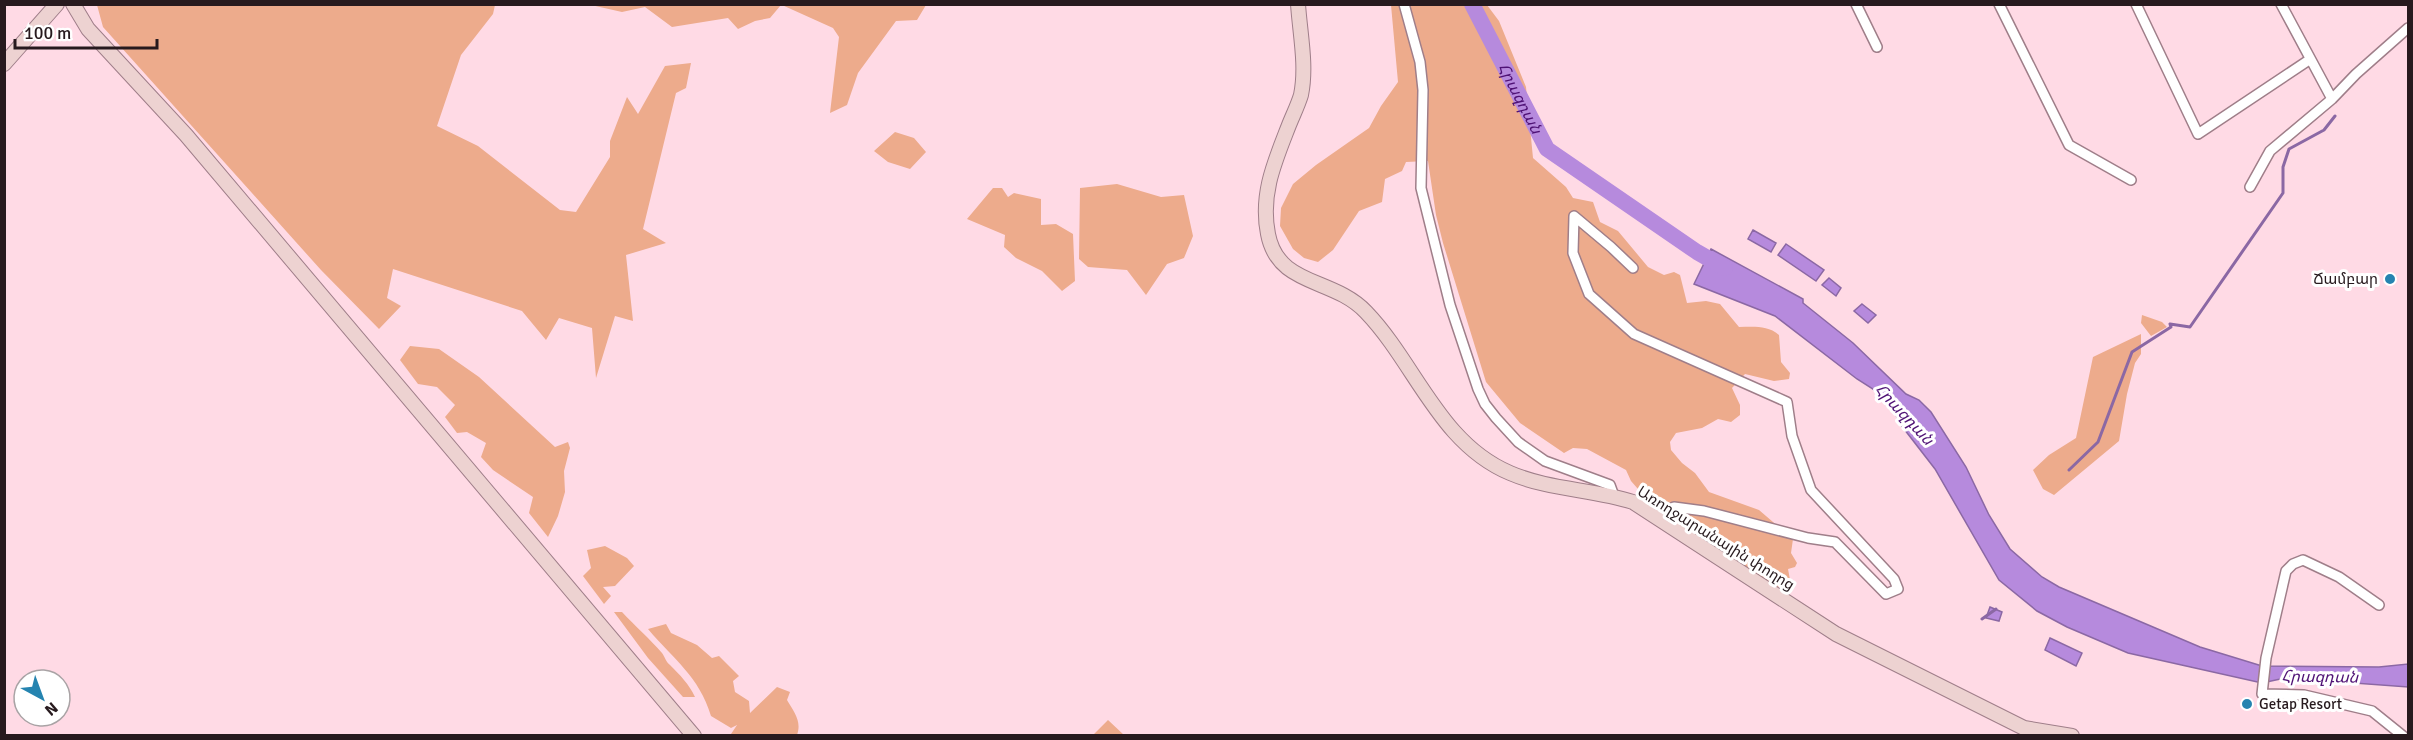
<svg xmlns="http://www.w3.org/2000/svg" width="2413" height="740" font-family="Signika,'Noto Sans Armenian',sans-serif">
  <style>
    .green { fill: #edab8c }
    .water { fill: #b68add; stroke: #8b68a4; stroke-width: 1.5 }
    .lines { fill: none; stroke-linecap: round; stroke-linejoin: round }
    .stream { stroke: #8b68a4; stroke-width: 3 }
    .river { stroke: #b68add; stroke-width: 16 }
    .street-casing { stroke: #9f7e89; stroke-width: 12 }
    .secondary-casing { stroke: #9f7e89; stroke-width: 16 }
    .street { stroke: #fff; stroke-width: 9 }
    .secondary { stroke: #edd2d1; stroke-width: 14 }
    .poi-dot { fill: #2584b0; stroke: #fff; stroke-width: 2 }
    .labels { text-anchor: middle; stroke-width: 6; stroke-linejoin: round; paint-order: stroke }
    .poi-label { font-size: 15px; fill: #271a1e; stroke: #fff; text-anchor: end }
    .street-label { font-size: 15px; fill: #271a1e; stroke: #fff }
    .water-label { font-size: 16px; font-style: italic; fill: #4f1275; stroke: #fff }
  </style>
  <rect width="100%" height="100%" fill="#ffdae5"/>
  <!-- green -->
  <path class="green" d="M 97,5 L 495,5 L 493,14 L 461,55 L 437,126 L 478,146 L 560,210 L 576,212 L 610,157 L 610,141 L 627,97 L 638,114 L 665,66 L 691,63 L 686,88 L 676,93 L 643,229 L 666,243 L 626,255 L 633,321 L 615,316 L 596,378 L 592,328 L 559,318 L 546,340 L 522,311 L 393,269 L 387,298 L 401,306 L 379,329 L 321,270 L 103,27 Z
    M 591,5 L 781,5 L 770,18 L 755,21 L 738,29 L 728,18 L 672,27 L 645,7 L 622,12 Z
    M 782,5 L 926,5 L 917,20 L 896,21 L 858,73 L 847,105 L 830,113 L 839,37 L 833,28 Z
    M 1391,5 L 1487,5 L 1499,21 L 1526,87 L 1533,158 L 1566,187 L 1573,198 L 1593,202 L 1600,222 L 1618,231 L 1648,267 L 1664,275 L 1674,272 L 1680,275 L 1687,303 L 1706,301 L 1720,304 L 1739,327 C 1754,327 1767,325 1779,335 L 1781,362 L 1790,373 L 1789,379 L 1774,381 L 1745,374 L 1732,388 L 1740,405 L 1740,415 L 1731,422 L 1718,419 L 1702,428 L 1676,433 L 1670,442 L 1671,450 L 1682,463 L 1695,473 L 1709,492 L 1759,510 L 1793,539 L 1791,553 L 1797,563 L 1795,567 L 1788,569 L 1791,585 L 1776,587 L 1690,529 L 1648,489 L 1638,489 L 1631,481 L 1626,470 L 1587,449 L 1573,448 L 1564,453 L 1520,423 L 1486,382 L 1443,243 L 1436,215 L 1428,161 L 1406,162 L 1402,171 L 1385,179 L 1382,202 L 1359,211 L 1333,250 L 1318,262 L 1304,258 L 1293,249 L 1280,226 L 1281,208 L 1293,184 L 1316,165 L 1369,128 L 1381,106 L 1398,82 Z
    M 895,132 L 914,138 L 926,152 L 910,169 L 888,162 L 874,151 Z
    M 1117,184 L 1161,197 L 1184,195 L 1193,236 L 1184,258 L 1167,264 L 1146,295 L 1127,270 L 1088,267 L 1079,259 L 1080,188 Z
    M 993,188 L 1002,188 L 1008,197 L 1014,193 L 1041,199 L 1041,225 L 1056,224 L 1073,234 L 1075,281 L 1062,291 L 1042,271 L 1016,258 L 1004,247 L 1005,235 L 967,219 Z
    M 2142,315 L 2162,322 L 2167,327 L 2151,336 L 2141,323 Z
    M 2141,334 L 2141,354 L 2135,363 L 2127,394 L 2119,441 L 2054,495 L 2043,489 L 2033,470 L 2049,455 L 2076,438 L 2093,357 Z
    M 410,346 L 439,349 L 479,377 L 555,447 L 568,442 L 570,448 L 564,471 L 565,492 L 558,516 L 548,537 L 529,513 L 533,497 L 493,470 L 481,457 L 486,443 L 467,432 L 457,433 L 445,417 L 455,405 L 437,387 L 418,384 L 400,360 Z
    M 605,546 L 627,558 L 634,566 L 615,586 L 603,587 L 611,596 L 604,604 L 583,576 L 591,568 L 587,550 Z
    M 614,612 L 622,612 C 635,626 650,639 662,653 C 665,657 666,662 670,665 C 680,675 689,684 695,697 L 683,697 L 648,658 Z
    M 666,624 L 671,633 L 697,645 L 712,658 L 719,656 L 739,676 L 733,681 L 735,692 L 749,701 L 750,713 L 777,687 L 790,692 L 787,700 C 794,712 802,721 797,735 L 732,735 L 731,734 L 737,725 L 731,728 L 711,716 C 699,676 674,660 648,629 Z
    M 1108,720 L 1124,735 L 1093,735 Z"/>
  <!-- water -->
  <path class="water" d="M 1753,230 L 1776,243 L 1771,252 L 1748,239 Z
    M 1786,244 L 1824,270 L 1816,281 L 1778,255 Z
    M 1711,249 L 1803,299 L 1803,303 L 1853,343 L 1906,394 L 1919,400 L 1931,412 L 1966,467 L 1989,515 L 2010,549 L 2042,577 L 2059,587 L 2200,647 L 2262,666 L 2379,667 L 2408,664 L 2408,687 L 2285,678 L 2262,683 L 2128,653 L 2067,627 L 2037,611 L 1999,580 L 1935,469 L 1901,425 L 1895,413 L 1873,389 L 1857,379 L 1775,316 L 1694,284 Z
    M 1829,278 L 1841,288 L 1836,296 L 1822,285 Z
    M 1862,304 L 1876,315 L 1868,323 L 1854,311 Z
    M 1990,607 L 2002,612 L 1999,621 L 1986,618 Z
    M 2050,638 L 2082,653 L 2076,666 L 2045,650 Z"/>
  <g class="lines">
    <!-- stream -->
    <path class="stream" d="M 2069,470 L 2098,442 L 2132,352 L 2171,327 L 2170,324 L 2190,327 L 2283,193 L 2283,167 L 2289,149 L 2324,130 L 2335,116
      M 1982,619 L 1996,609"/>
    <!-- river -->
    <path class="river" id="s1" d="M 1472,4 L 1547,149 L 1697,252 L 1725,268"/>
    <defs>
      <path id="street" d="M 1404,4 L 1420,62 L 1423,90 L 1421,188 L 1450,305 L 1478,389 L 1485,404 L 1496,418 L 1518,442 L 1545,461 L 1610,485 L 1614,496
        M 1856,4 L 1877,47
        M 1999,4 L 2069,145 L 2131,180
        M 2136,4 L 2198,134 L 2309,60
        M 2281,4 L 2332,99
        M 2250,187 L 2270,151 L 2332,99 L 2356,74 L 2408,28
        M 1633,268 L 1611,247 L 1574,216 L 1573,253 L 1589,294 L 1634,334 L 1787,402 L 1792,436 L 1811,490 L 1894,579 L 1898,589 L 1886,594 L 1835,542 L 1808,538 L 1704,511 L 1674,507 L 1656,517
        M 2379,605 L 2339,577 L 2303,560 L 2293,564 L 2286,571 L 2266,658 L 2262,694 L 2304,695 L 2372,711 L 2403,736"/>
      <path id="secondary" d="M 73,4 L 88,29 L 186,135 L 694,736
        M 1298,4 C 1300,34 1307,66 1301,95 C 1298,105 1293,115 1289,125 C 1275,161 1260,194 1268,234 C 1278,287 1333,277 1366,312 C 1416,364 1439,443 1510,473 C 1549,490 1593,489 1633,502 L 1836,634 L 2024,728 L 2072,736
        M 4,64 L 57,4"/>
    </defs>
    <!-- street casing -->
    <use href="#street" class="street-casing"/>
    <!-- secondary casing -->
    <use href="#secondary" class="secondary-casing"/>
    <!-- street -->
    <use href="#street" class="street"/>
    <!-- secondary -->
    <use href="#secondary" class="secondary"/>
  </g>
  <!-- markers -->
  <g class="poi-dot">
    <circle cx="2390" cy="279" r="6"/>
    <circle cx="2247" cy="704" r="6"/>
  </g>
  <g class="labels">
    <!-- poi labels -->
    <g class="poi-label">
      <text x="2378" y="284">Ճամբար</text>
      <text x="2259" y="709" text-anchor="start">Getap Resort</text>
    </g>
    <!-- street labels -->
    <g class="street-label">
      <text transform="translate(1716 538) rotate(32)" y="5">Առողջարանային փողոց</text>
    </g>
    <!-- water labels -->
    <g class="water-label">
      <text dy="6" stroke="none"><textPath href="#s1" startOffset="106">Հրազդան</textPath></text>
      <text transform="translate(1905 414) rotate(47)" y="6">Հրազդան</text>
      <text transform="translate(2320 676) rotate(1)" y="6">Հրազդան</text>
    </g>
  </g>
  <!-- border -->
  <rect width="2413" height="740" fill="none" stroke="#271a1e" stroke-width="12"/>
  <!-- north arrow -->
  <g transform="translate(42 698) rotate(139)"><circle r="28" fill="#ffffff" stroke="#a9a3a5" stroke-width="1.5"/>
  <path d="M0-4.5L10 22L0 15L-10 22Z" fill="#2584b0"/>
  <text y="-9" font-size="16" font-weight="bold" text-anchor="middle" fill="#271a1e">N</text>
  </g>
  <!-- scale -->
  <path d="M15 39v9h142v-9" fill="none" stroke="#271a1e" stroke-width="3"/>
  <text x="24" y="39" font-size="18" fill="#271a1e" stroke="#ffffff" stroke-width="4.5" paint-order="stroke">100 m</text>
</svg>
